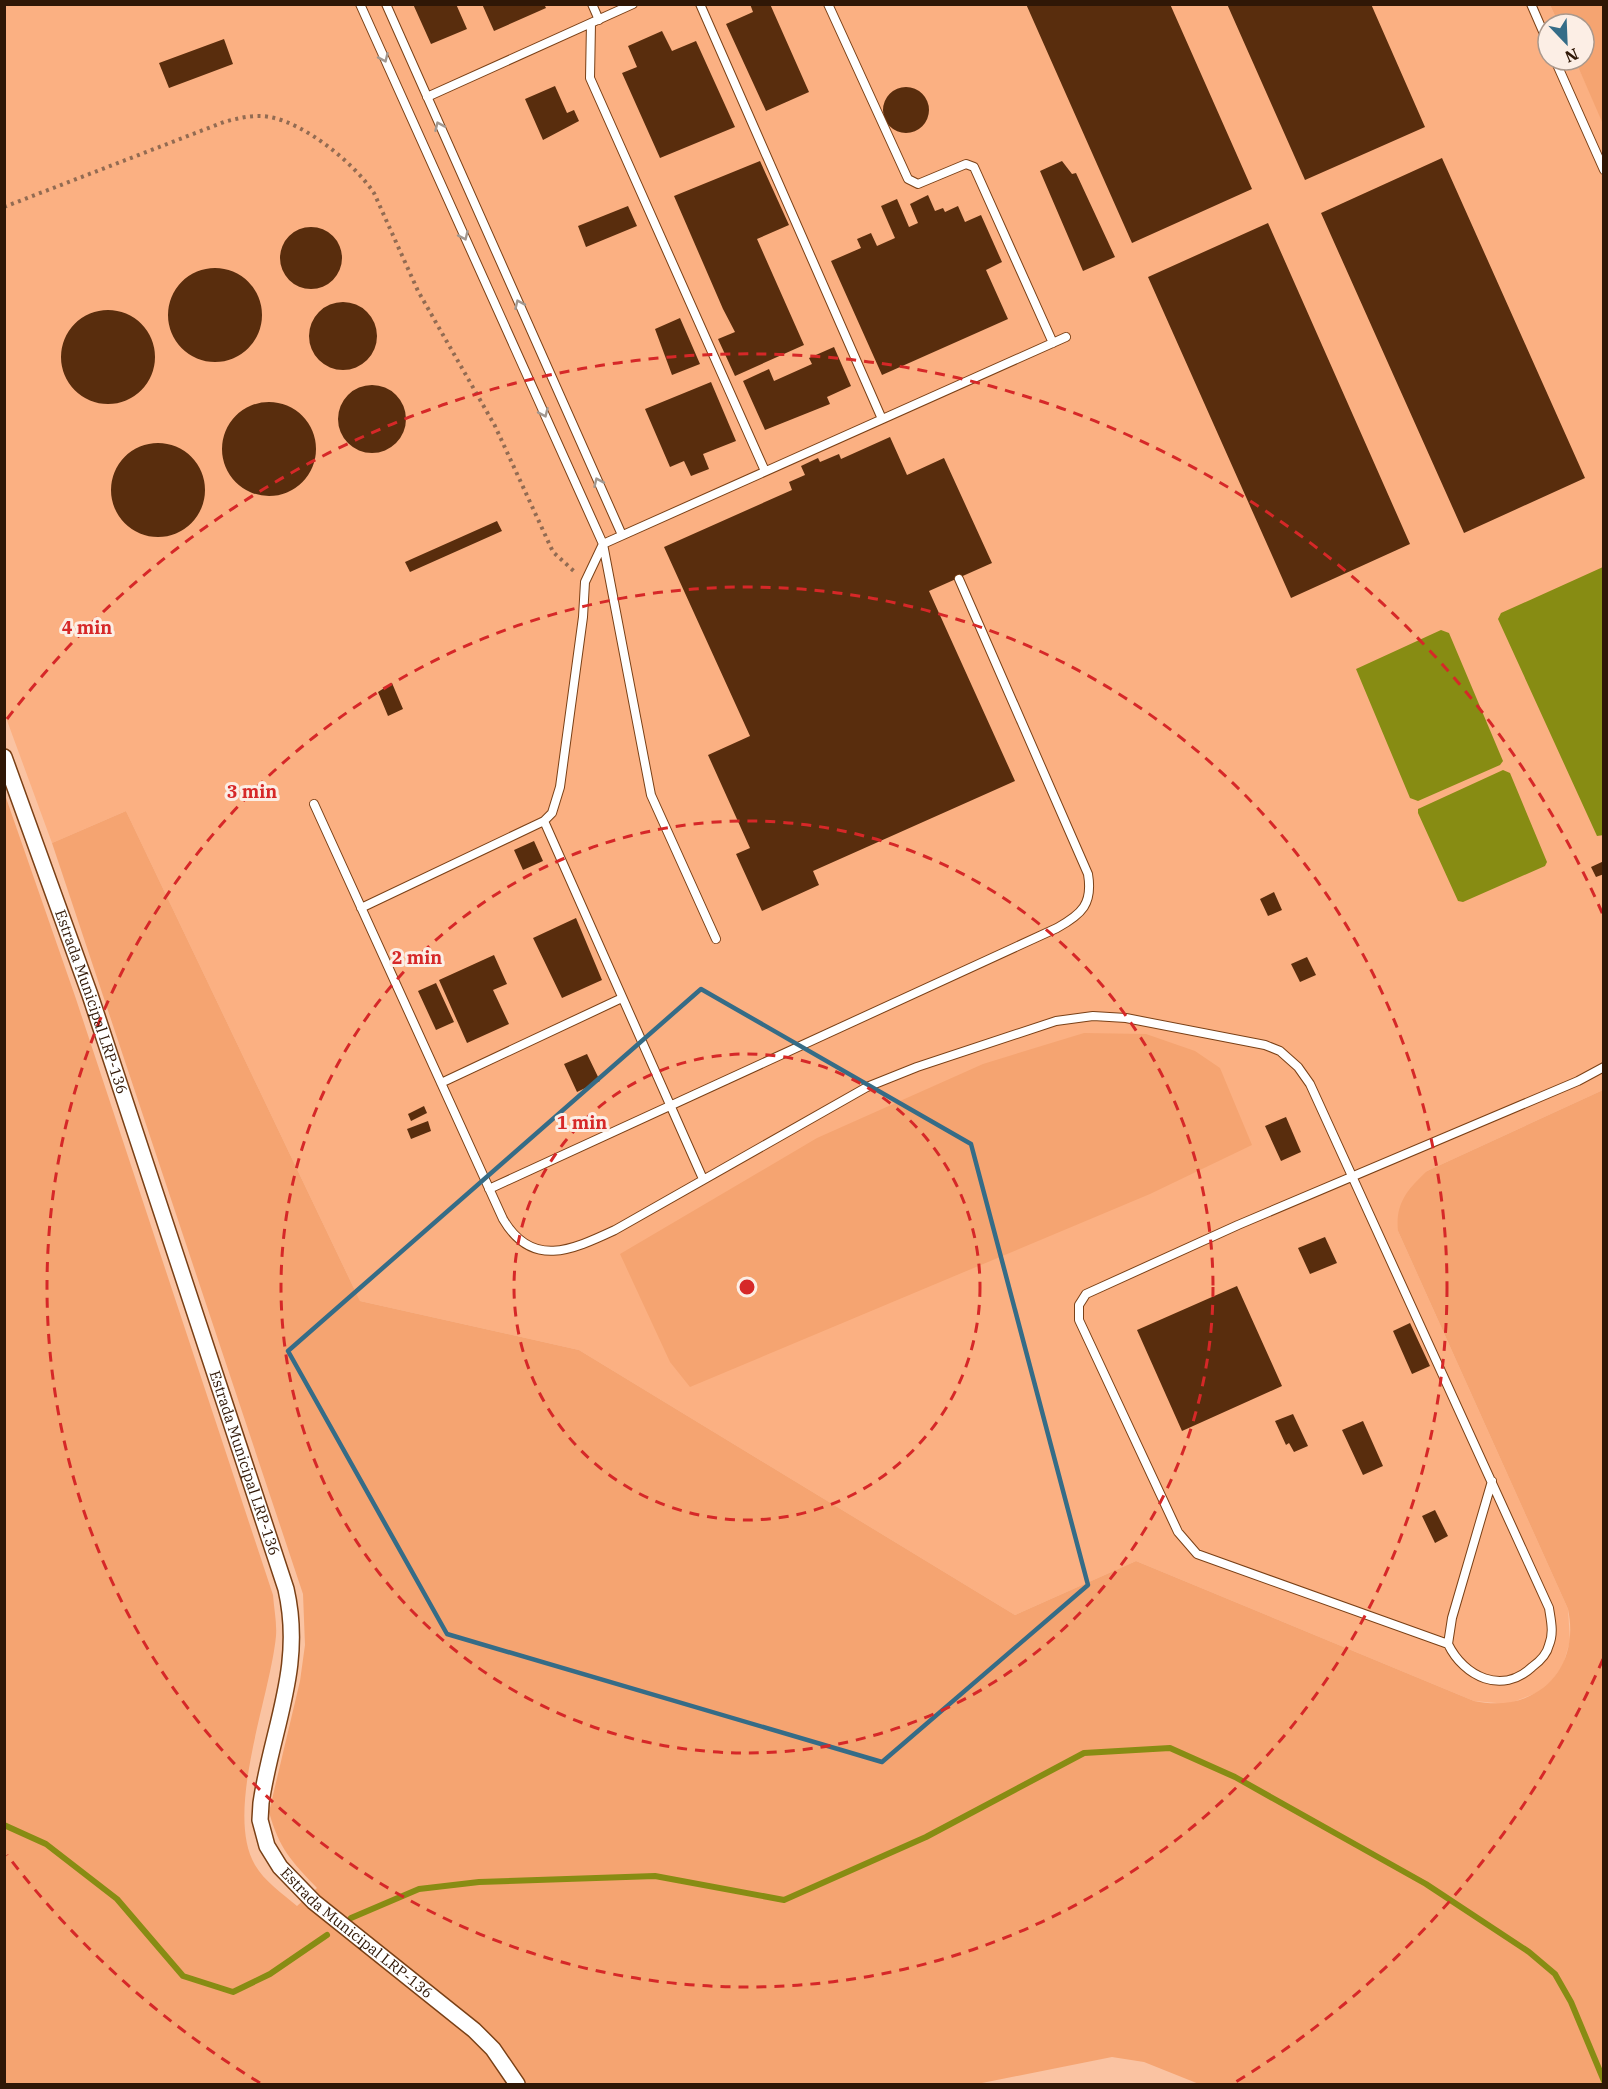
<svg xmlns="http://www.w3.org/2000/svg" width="1608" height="2089" font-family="'IBM Plex Serif',serif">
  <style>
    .built { fill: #fbb082 }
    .green { fill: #f5a471 }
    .water { fill: #878c13 }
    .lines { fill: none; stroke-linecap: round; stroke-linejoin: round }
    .stream { stroke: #878c13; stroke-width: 6 }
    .building { fill: #592d0d }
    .lane-casing { stroke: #7a4016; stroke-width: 10 }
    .street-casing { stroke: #7a4016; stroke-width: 18 }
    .path { stroke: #926b52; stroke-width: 4; stroke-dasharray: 3 4.5; stroke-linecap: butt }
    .lane { stroke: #fff; stroke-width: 8 }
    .street { stroke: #fff; stroke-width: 15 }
    .oneway { stroke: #a1978f }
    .marked { fill: none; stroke: #356c87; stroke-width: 4.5; stroke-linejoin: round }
    .ring { fill: none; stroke: #d62828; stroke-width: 3; stroke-dasharray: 10 8 }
    .labels { text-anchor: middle; stroke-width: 6; stroke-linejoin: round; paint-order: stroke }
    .street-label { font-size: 15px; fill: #2f1706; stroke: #fceee5 }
    .centre { fill: #d62828; stroke: #fceee5; stroke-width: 3 }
    .ring-label { font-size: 18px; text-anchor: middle; font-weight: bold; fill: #d62828; stroke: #fceee5; stroke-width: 6; stroke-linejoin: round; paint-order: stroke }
  </style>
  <rect width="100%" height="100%" fill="#fac3a2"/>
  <!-- built -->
  <path class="built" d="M 5,5 L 1550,5 L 1559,24 L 1548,24 L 1548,60 L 1575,60 L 1604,124 L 1603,1090 L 1427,1171 L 1398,1231 L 1568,1609 L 1570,1641 L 1563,1665 L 1553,1679 L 1539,1692 L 1508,1704 L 1474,1701 L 1136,1561 L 1015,1615 L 579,1350 L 360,1301 L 126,811 L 52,843 L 5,715 Z"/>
  <!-- green -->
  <path class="green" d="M 1550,5 L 1603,5 L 1603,124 L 1575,60 L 1584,60 L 1584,24 L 1559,24 Z
    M 4,792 L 76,999 L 273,1595 C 274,1609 277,1623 276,1636 C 270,1698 224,1812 255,1865 C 264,1881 283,1894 297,1906 L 317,1888 C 291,1861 279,1848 269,1812 L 300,1681 L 305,1645 L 303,1594 L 52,843 L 126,811 L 360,1301 L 579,1350 L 1015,1615 L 1136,1561 L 1474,1701 C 1535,1714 1581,1671 1568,1609 L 1398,1231 C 1395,1203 1408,1189 1427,1171 L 1603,1090 L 1603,2084 L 1199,2084 L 1144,2062 L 1112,2057 L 977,2084 L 5,2084 Z
    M 1084,1033 L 1146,1034 L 1195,1051 L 1220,1068 L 1252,1145 L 1150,1194 L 690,1387 L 670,1362 L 620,1254 L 817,1138 L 983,1064 Z"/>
  <!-- water -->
  <path class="water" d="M 1603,567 L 1604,835 L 1597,836 L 1498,619 L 1501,613 Z
    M 1441,630 L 1449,633 L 1503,761 L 1500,765 L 1418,801 L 1410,798 L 1356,669 Z
    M 1503,770 L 1510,773 L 1547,862 L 1545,866 L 1463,902 L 1458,901 L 1418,813 L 1418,809 Z"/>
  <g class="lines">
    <!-- stream -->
    <path class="stream" d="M 4,1825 L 46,1844 L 117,1899 L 183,1976 L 233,1992 L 270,1974 L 327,1935
      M 351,1918 L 419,1889 L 479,1882 L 655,1876 L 784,1900 L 926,1837 L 1084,1753 L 1170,1748 L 1235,1777 L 1426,1884 L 1529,1952 L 1555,1974 L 1571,2002 L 1604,2081"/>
  </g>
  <!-- building -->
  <path class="building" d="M 413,4 L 456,4 L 467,29 L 431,44 Z
    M 482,4 L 544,4 L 546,8 L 494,31 Z
    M 750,4 L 770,4 L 809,92 L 766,111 L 726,24 L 753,12 Z
    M 1026,4 L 1170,4 L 1252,189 L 1132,243 Z
    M 1227,4 L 1371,4 L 1425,127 L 1305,180 Z
    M 662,31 L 672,51 L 696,41 L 735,127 L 660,158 L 622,73 L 637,67 L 628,46 Z
    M 224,39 L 233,64 L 169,88 L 159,63 Z
    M 555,86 L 567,113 L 574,110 L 579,121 L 543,140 L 525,99 Z
    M883 110a23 23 0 1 1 46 0a23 23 0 1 1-46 0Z
    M 1442,158 L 1585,478 L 1464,533 L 1321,213 Z
    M 760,161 L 789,225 L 757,239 L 804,345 L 735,376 L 718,339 L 735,332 L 723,309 L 674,196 Z
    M 1062,161 L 1072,174 L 1076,173 L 1115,257 L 1083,271 L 1040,171 Z
    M 928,195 L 935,211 L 943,208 L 945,212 L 958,206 L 965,222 L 981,215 L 1002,262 L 986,270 L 1008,319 L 882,375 L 831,261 L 861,248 L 857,239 L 871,233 L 877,246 L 895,238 L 881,206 L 897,199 L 909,227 L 918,223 L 910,204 Z
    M 628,206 L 637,226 L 586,247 L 578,226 Z
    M 1268,223 L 1410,544 L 1291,598 L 1148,277 Z
    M280 258a31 31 0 1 1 62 0a31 31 0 1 1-62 0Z
    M168 315a47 47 0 1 1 94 0a47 47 0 1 1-94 0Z
    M309 336a34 34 0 1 1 68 0a34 34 0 1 1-68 0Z
    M61 357a47 47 0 1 1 94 0a47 47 0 1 1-94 0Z
    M 680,318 L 700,364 L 672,375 L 655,329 Z
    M 834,347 L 851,386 L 827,397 L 830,404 L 765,430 L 743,381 L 769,369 L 774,381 L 812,364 L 809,358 Z
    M 711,382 L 736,441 L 703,454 L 709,469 L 691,476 L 684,461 L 670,467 L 645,409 Z
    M338 419a34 34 0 1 1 68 0a34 34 0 1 1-68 0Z
    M222 449a47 47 0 1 1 94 0a47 47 0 1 1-94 0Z
    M 890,437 L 907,475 L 944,458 L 992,563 L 929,591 L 1015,781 L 813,871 L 819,885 L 762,911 L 736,854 L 750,848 L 708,755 L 750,736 L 664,547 L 792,490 L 789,482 L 805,475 L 801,466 L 818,458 L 820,462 L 839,454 L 841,459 Z
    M111 490a47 47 0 1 1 94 0a47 47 0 1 1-94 0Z
    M 497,521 L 502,531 L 410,572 L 405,562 Z
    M 392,683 L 403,709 L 388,716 L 378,692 Z
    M 534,841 L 543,861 L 523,870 L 514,850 Z
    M 1604,861 L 1604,874 L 1596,877 L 1591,867 Z
    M 1274,892 L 1282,910 L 1268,916 L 1260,899 Z
    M 576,918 L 602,980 L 562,998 L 533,938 Z
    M 494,955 L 507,984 L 493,990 L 509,1024 L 467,1043 L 439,980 Z
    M 1307,957 L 1316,975 L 1300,982 L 1291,964 Z
    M 436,983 L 454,1022 L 436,1030 L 418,991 Z
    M 587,1054 L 600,1081 L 577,1092 L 564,1064 Z
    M 424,1106 L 427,1113 L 411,1121 L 408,1114 Z
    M 1286,1117 L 1301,1152 L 1281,1161 L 1265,1126 Z
    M 428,1121 L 431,1131 L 411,1139 L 407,1129 Z
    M 1325,1237 L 1337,1263 L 1310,1274 L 1298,1248 Z
    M 1237,1286 L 1282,1386 L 1182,1431 L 1137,1330 Z
    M 1410,1323 L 1430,1366 L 1412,1374 L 1393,1331 Z
    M 1293,1414 L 1308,1446 L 1294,1452 L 1289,1443 L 1286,1445 L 1275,1421 Z
    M 1363,1421 L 1383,1466 L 1363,1475 L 1342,1430 Z
    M 1435,1510 L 1448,1536 L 1435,1543 L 1422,1516 Z"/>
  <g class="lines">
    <defs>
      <path id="lane" d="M 360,4 L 603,544 L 651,795 L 716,939
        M 386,4 L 622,535
        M 592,4 L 599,20
        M 700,4 L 882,419
        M 828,4 L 908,179 L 918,184 L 966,164 L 974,167 L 1053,343
        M 1531,4 L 1548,43
        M 591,23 L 590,78 L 765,471
        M 1555,60 L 1604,170
        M 427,97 L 633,4
        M 314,804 L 503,1219 C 532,1269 572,1250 615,1230 L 867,1087 L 917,1067 L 1056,1021 L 1093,1016 L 1126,1018 L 1265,1045 L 1280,1051 L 1298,1067 L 1310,1084 L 1549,1608 C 1551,1621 1554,1633 1549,1645 C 1547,1654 1539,1662 1532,1667 C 1502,1695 1464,1677 1448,1644 L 1452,1618 L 1492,1481
        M 544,821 L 703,1179
        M 361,908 L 544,821 L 552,813 L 560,787 L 583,617 L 585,582 L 603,544 L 1066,337
        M 441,1083 L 622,998
        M 489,1189 L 1057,928 C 1082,914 1093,904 1088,874 L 959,579
        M 1448,1644 L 1197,1554 L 1178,1532 L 1079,1320 L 1079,1305 L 1086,1294 L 1238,1225 L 1578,1081 L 1604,1067"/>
      <g id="street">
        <path id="s1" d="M 4,757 L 90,995 L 286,1589 C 304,1667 272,1728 261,1803 L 260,1820 L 267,1846 L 280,1867 L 314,1902 L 474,2030 L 493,2049 L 517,2084"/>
      </g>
    </defs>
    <!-- lane casing -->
    <use href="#lane" class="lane-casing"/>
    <!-- street casing -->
    <use href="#street" class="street-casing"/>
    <!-- path -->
    <path class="path" d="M 4,207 L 224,122 C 239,118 254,114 270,117 C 306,124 354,163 374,193 L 418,291 L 495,426 L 553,552 L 576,573"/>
    <!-- lane -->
    <use href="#lane" class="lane"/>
    <!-- street -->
    <use href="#street" class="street"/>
  </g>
  <!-- one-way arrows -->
  <defs><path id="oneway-chevron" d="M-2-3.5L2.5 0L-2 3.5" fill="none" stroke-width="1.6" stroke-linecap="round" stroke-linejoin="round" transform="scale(1.5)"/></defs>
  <g class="oneway">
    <use href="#oneway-chevron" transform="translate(384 58) rotate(66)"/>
    <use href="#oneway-chevron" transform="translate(439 126) rotate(-114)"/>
    <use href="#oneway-chevron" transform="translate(464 236) rotate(66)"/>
    <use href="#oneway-chevron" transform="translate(519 304) rotate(-114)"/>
    <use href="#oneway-chevron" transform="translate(544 413) rotate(66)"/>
    <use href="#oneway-chevron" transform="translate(598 482) rotate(-114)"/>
  </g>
  <!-- marked area -->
  <path class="marked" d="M 701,989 L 971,1144 L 1088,1585 L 882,1762 L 447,1634 L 288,1351 Z"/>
  <!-- distance rings -->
  <g class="ring">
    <circle cx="747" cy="1287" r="233"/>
    <circle cx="747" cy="1287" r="466"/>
    <circle cx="747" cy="1287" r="700"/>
    <path d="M1603 1659A933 933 0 0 1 1234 2083M260 2083A933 933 0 0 1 7 1855M7 719A933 933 0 0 1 1603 915"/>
  </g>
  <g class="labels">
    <!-- street labels -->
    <g class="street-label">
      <text dy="5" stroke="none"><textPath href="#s1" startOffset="260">Estrada Municipal LRP-136</textPath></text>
      <text dy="5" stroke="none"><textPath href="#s1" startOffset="746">Estrada Municipal LRP-136</textPath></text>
      <text dy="5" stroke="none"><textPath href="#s1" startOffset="1266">Estrada Municipal LRP-136</textPath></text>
    </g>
  </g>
  <circle cx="747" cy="1287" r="9" class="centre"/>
  <g class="ring-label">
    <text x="87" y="634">4 min</text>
    <text x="252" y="798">3 min</text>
    <text x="417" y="964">2 min</text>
    <text x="582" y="1129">1 min</text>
  </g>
  <!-- border -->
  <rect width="1608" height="2089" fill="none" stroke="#2f1706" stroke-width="12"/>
  <!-- north arrow -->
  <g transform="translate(1566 42) rotate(157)"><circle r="28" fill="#fceee5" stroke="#aa988c" stroke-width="1.5"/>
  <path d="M0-4.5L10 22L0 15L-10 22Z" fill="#356c87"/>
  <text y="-9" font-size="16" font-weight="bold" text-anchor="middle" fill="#2f1706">N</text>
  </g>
</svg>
